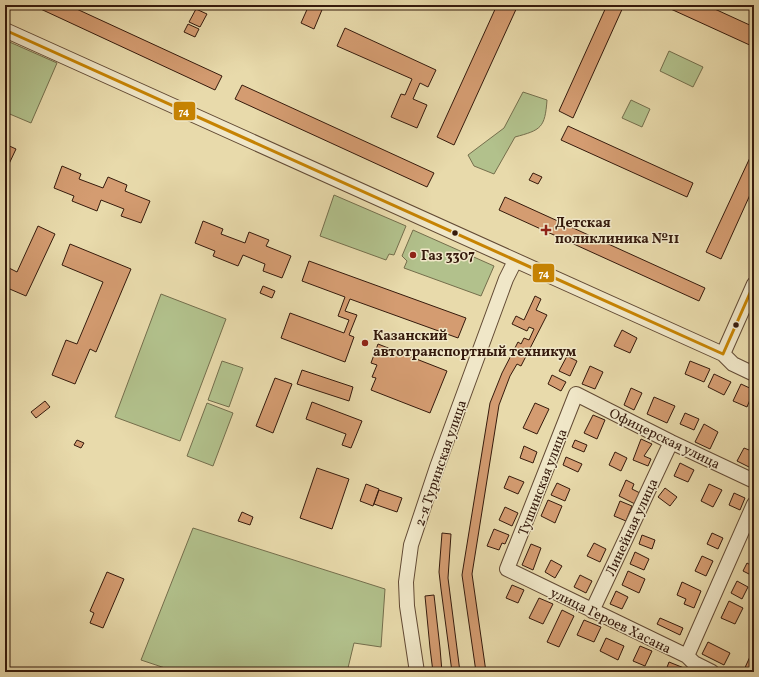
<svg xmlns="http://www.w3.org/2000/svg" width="759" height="677" font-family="Vollkorn,serif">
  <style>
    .green { fill: #b2c18c; stroke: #746e4c }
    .building { fill: #d49c71; stroke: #351a0c }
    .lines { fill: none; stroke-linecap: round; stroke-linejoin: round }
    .minor-casing { stroke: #624a34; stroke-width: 16 }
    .minor { stroke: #f0e7c8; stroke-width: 14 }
    .bus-1-casing { stroke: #f0e7c8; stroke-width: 6 }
    .bus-1 { stroke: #c68303; stroke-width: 3 }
    .poi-dot { fill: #8f2418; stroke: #f0e7c8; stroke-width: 1.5 }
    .bus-dot { fill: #351a0c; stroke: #f0e7c8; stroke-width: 1.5 }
    .labels { text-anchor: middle; stroke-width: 3; stroke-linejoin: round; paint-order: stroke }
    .poi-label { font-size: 14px; font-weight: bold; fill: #351a0c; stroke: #f0e7c8; text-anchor: start }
    .street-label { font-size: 14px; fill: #351a0c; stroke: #f0e7c8 }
    .line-badge { stroke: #f0e7c8; stroke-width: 1.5 }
    .badge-label { font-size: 11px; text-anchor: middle; font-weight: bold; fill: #fff }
  </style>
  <rect width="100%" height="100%" fill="#e8daab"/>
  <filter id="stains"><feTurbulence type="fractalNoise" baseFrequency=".005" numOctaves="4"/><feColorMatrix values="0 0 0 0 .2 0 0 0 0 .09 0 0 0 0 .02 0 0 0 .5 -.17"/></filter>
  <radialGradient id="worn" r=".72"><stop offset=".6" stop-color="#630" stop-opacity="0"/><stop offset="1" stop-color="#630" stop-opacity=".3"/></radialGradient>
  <!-- green -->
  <path class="green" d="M 5,40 L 57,63 L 31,123 L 5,112 Z
    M 669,51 L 703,67 L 693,87 L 660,71 Z
    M 523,92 L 547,100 C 545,128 541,130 515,137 L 494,174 L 474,166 L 468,155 L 504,128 Z
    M 631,100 L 650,109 L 642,127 L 622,118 Z
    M 334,195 L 406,226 L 394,255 L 389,254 L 386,260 L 320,236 Z
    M 413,230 L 494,266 L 481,296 L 404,268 L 407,261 L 402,256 Z
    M 161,294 L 226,319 L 180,441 L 115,417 Z
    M 222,361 L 243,368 L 229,407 L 208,400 Z
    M 207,403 L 233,413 L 213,466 L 187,456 Z
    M 193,528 L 385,589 L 381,647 L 354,643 L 347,672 L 177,672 L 141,660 Z"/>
  <!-- building -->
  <path class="building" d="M 32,5 L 68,5 L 222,76 L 215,90 Z
    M 309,5 L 324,5 L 314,29 L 301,23 Z
    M 497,5 L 518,5 L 454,145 L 437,137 Z
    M 607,5 L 624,5 L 573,118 L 559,111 Z
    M 662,5 L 706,5 L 754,27 L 754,47 Z
    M 196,9 L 207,14 L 200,27 L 189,22 Z
    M 188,24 L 199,29 L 195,37 L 184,32 Z
    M 345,28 L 436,70 L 428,87 L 420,83 L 413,99 L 427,105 L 417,128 L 391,117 L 401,94 L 405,95 L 412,79 L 337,46 Z
    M 242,85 L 434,173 L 427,187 L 235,99 Z
    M 568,126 L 693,183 L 687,197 L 561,140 Z
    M 5,144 L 16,149 L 8,166 L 5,164 Z
    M 754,149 L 754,186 L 721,259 L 706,252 Z
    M 62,166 L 81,174 L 79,179 L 103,188 L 108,177 L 127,185 L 125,191 L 150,201 L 141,223 L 121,216 L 124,209 L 101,200 L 97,211 L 72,201 L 74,196 L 54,188 Z
    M 533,173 L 542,177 L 538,184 L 529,180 Z
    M 505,197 L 705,288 L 699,301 L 499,210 Z
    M 203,221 L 223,229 L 221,234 L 245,243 L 249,232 L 269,240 L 266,246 L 291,256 L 282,278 L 263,271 L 265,264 L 243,255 L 238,266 L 213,256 L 215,251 L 195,243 Z
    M 38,226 L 55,234 L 26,296 L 5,287 L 5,266 L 17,272 Z
    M 70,244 L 131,269 L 96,352 L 90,349 L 75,384 L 52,375 L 66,340 L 77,344 L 103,282 L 62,265 Z
    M 309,261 L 466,318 L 458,338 L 350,299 L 345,311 L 357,315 L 349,335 L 354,337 L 345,362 L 281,338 L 290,313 L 344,333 L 349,320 L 338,316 L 345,297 L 302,281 Z
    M 263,286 L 275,291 L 272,298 L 260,293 Z
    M 535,296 L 541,299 L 536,310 L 547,315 L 521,366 L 517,364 L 510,376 L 499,405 L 472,574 L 486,672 L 476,672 L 462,575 L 490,403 L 502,373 L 518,342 L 521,344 L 524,338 L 529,340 L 534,329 L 529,327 L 527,331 L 512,324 L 516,316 L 524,320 Z
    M 622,330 L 637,338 L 630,353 L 614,346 Z
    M 378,344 L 447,371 L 430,413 L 371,390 L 376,378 L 372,377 L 377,365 L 371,363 Z
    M 567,356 L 577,361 L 570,376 L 559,371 Z
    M 690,361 L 710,369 L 704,382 L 685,374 Z
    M 590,366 L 603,372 L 595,389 L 582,384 Z
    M 302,370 L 353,387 L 349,401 L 297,384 Z
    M 714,374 L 731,382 L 724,395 L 708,387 Z
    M 552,375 L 566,382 L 561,391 L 548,384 Z
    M 275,378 L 292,384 L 273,433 L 256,426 Z
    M 741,384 L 754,390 L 747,407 L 733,401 Z
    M 631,388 L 642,393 L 634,410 L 624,405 Z
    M 654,397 L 675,406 L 667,423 L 647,414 Z
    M 45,401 L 50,407 L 36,418 L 31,412 Z
    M 312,402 L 362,421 L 351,448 L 342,445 L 346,434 L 306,419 Z
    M 535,403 L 549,409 L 537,434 L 523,428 Z
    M 685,413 L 699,419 L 694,430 L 680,424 Z
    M 593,415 L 605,420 L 597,439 L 584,433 Z
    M 704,424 L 718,432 L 710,449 L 695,442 Z
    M 641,439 L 652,444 L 644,456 L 651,459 L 648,466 L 633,460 Z
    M 77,440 L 84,443 L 81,448 L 74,445 Z
    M 575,440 L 587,445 L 584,452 L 572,447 Z
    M 524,446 L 537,452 L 533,463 L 520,458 Z
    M 744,448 L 754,452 L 754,462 L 751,468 L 737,461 Z
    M 615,452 L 627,458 L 621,471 L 609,465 Z
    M 566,457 L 582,464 L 578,472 L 563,465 Z
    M 680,463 L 694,470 L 688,482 L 674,476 Z
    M 317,468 L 349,479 L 332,529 L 300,518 Z
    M 509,476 L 524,482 L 518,494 L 504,488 Z
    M 626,480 L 634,484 L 632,489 L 640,493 L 635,504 L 619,496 Z
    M 557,483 L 570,489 L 565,501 L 551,495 Z
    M 366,484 L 379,489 L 373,506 L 360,501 Z
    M 709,484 L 722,490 L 713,507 L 701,501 Z
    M 665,488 L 677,497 L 670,506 L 658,497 Z
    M 379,490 L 402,498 L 397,512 L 374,504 Z
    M 734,493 L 745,498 L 740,510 L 729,505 Z
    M 548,500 L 562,506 L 555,523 L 541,516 Z
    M 620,501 L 632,506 L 626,521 L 614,516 Z
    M 505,507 L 518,513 L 512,526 L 499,520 Z
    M 242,512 L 253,517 L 250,525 L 238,521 Z
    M 494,529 L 509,535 L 505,544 L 502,543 L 499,550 L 487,546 Z
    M 442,533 L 451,534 L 448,578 L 460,672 L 452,672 L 441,589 L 439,572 Z
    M 712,533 L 723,538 L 718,549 L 707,544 Z
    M 642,535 L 655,540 L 652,549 L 639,544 Z
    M 594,543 L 606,549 L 600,562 L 587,556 Z
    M 531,544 L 541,548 L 533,570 L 522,565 Z
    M 635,552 L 649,559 L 644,570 L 630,564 Z
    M 702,556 L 713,561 L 706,576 L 695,571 Z
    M 551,560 L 562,566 L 555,578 L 545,572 Z
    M 747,563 L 754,567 L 753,576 L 743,571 Z
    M 628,571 L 645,579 L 639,593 L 622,585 Z
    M 107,572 L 124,579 L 103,628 L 90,623 L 94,613 L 90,611 Z
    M 580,575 L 592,581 L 586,593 L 574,587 Z
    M 737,581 L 748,587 L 742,599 L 731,593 Z
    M 682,582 L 701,591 L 694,608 L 684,604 L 686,599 L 677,595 Z
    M 512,585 L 524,590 L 518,603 L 506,598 Z
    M 616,591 L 628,597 L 622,609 L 610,604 Z
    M 434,595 L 440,648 L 442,672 L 433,672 L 430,648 L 425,596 Z
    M 539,598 L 553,604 L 543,624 L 529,618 Z
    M 729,601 L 743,608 L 735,624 L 721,618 Z
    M 562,610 L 574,616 L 559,647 L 547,642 Z
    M 660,618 L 683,628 L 680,635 L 657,624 Z
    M 584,620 L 601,627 L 594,642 L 577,635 Z
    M 606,638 L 624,646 L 618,660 L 600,651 Z
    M 708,642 L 730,653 L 724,665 L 702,654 Z
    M 640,646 L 652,651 L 645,666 L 633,661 Z
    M 753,650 L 754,672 L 743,672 Z
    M 669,662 L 684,668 L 682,672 L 671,672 L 666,670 Z"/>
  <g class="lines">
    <defs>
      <path id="minor" d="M 5,30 L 723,354 L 733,364 L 754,374
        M 723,354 L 754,284
        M 592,611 L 671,442
        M 687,656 L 754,504
        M 417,672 L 407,606 L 406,582 L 411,545 L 437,467 L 506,279 L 515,261
        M 712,672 L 694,663 L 687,656 L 507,569 L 576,394 L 671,442 L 754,481"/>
    </defs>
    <!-- minor casing -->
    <use href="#minor" class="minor-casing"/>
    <!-- minor -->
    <use href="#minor" class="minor"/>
    <defs>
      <path id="bus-1" d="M 5,30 L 723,354
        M 723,354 L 754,284"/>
    </defs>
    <!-- bus-1 casing -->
    <use href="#bus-1" class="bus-1-casing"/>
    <!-- bus-1 -->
    <use href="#bus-1" class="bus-1"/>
  </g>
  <!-- markers -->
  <g class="poi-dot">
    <path d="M544 224h4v4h4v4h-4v4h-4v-4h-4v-4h4z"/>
    <circle cx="413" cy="255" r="4"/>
    <circle cx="365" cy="343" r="4"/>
  </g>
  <g class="bus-dot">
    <circle cx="455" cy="233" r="3.5"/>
    <circle cx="736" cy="325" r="3.5"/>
  </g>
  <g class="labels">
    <!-- poi labels -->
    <g class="poi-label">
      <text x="555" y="227">Детская<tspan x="555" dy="16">поликлиника №11</tspan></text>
      <text x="421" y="260">Газ 3307</text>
      <text x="373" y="340">Казанский<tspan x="373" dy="16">автотранспортный техникум</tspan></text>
    </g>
    <!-- street labels -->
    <g class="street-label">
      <text transform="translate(665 438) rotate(26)" y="5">Офицерская улица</text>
      <text transform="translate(440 463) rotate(-71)" y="5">2-я Туринская улица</text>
      <text transform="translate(542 482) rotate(-69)" y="5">Тушинская улица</text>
      <text transform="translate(631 527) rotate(-65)" y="5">Линейная улица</text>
      <text transform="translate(611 620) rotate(26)" y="5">улица Героев Хасана</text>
    </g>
  </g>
  <g class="line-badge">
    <rect x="173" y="101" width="23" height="20" rx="4" fill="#c68303"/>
    <rect x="532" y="263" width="23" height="20" rx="4" fill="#c68303"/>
  </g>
  <g class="badge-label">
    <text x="184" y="115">74</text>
    <text x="544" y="277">74</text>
  </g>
  <!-- margin -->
  <rect width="759" height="677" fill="none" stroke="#e8daab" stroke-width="20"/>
  <rect x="6" y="6" width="747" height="665" fill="none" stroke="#351a0c" stroke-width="2"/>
  <rect x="10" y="10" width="739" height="657" fill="none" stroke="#351a0c"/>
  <rect width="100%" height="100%" filter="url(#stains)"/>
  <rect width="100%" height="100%" fill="url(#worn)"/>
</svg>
